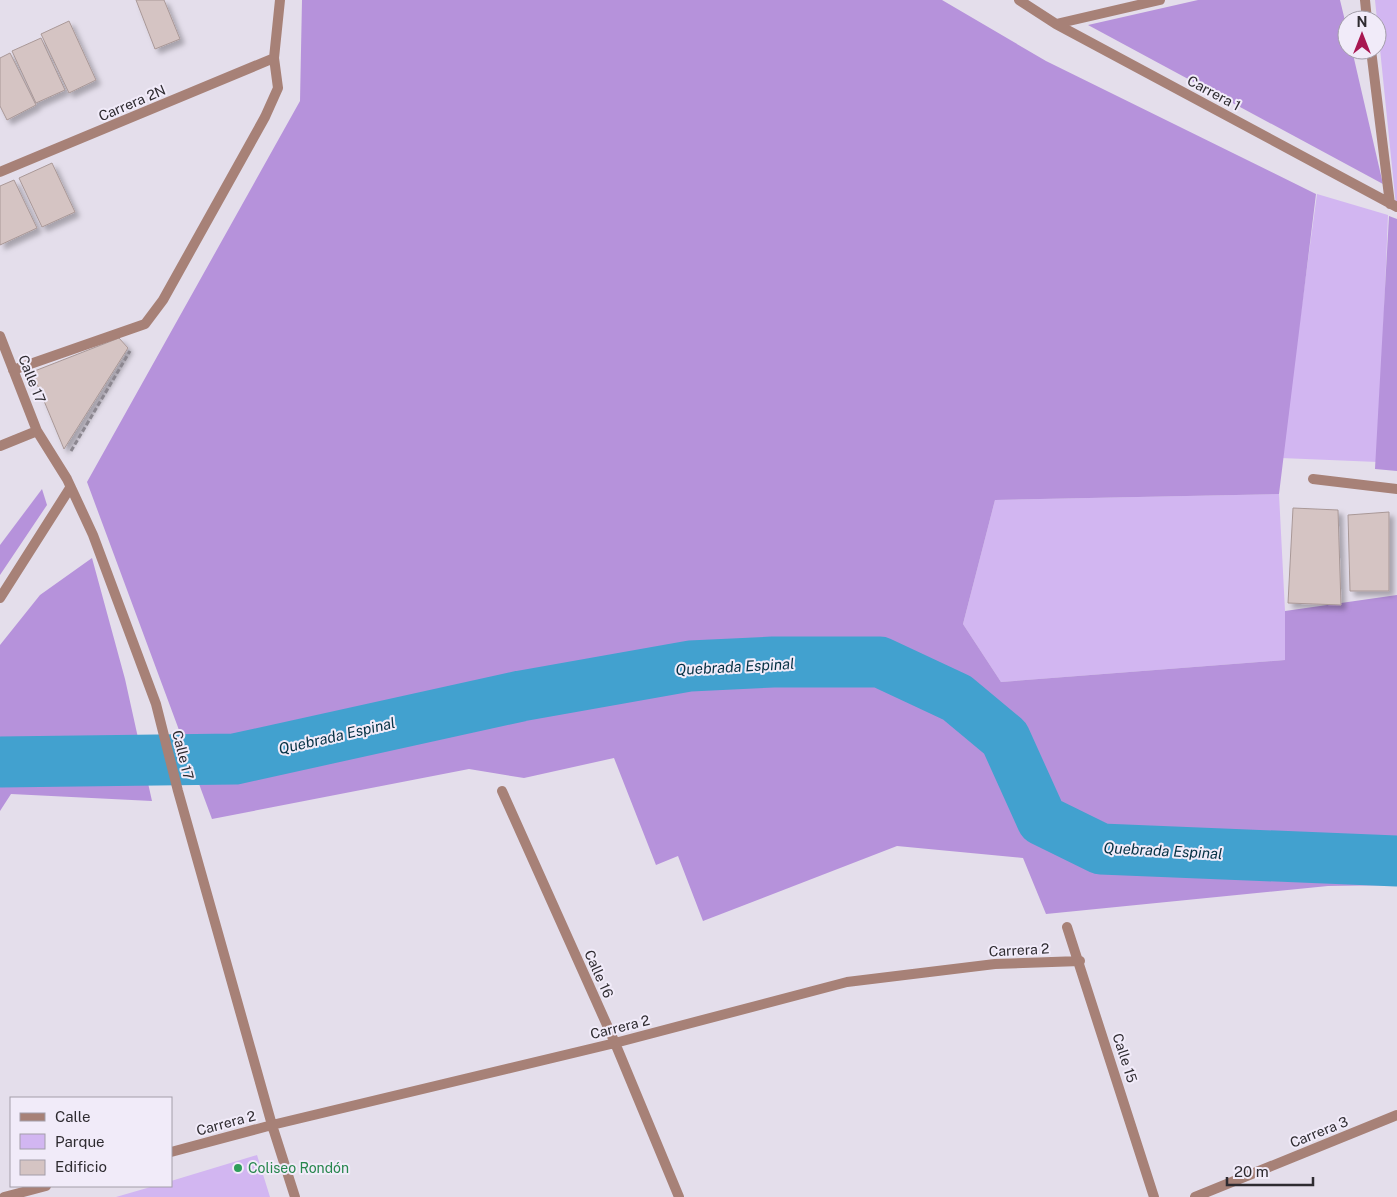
<svg xmlns="http://www.w3.org/2000/svg" width="1397" height="1197" font-family="'Public Sans',sans-serif">
  <style>
    .green { fill: #d2b6f1 }
    .forest { fill: #b692db }
    .lines { fill: none; stroke-linecap: round; stroke-linejoin: round }
    .river { stroke: #42a1cf; stroke-width: 51 }
    .building { fill: #d5c4c3; stroke: #a99897; filter: url(#shadow) }
    .path { stroke: #8c8790; stroke-width: 3; stroke-dasharray: 5 2.5; stroke-linecap: butt }
    .lane { stroke: #a78177; stroke-width: 10 }
    .street { stroke: #a78177; stroke-width: 10 }
    .leisure-dot { fill: #2e9e5b; stroke: #f1ebf9; stroke-width: 2 }
    .labels { text-anchor: middle; stroke-width: 4; stroke-linejoin: round; paint-order: stroke }
    .street-label { font-size: 14px; fill: #2e2b30; stroke: #f1ebf9 }
    .leisure-label { font-size: 14px; fill: #27864d; stroke: #f1ebf9; text-anchor: start }
    .water-label { font-size: 15px; font-style: italic; fill: #053144; stroke: #f1ebf9 }
  </style>
  <defs>
    <filter id="shadow"><feDropShadow dx="4.5" dy="4.5" stdDeviation="2.5" flood-color="#0004"/></filter>
  </defs>
  <rect width="100%" height="100%" fill="#e4deeb"/>
  <!-- green -->
  <path class="green" d="M 1375,0 L 1397,0 L 1397,206 L 1396,206 Z
    M 1317,194 L 1388,215 L 1378,462 L 1281,458 Z
    M 1279,494 L 1285,611 L 1285,660 L 1001,682 L 963,624 L 995,500 Z
    M 257,1155 L 270,1197 L 116,1197 L 154,1186 L 171,1186 L 171,1181 Z"/>
  <!-- forest -->
  <path class="forest" d="M 302,0 L 942,0 L 1046,61 L 1316,194 L 1279,494 L 995,500 L 963,624 L 1001,682 L 1285,660 L 1285,611 L 1397,595 L 1397,885 L 1328,886 L 1046,914 L 1023,858 L 897,846 L 703,921 L 678,856 L 656,865 L 614,758 L 524,778 L 469,769 L 212,819 L 87,482 L 300,101 Z
    M 1198,0 L 1340,0 L 1347,29 L 1347,50 L 1352,50 L 1383,184 L 1088,25 Z
    M 1389,216 L 1397,219 L 1397,471 L 1375,469 Z
    M 42,489 L 47,505 L 0,575 L 0,545 Z
    M 92,558 L 125,679 L 152,801 L 11,794 L 0,811 L 0,645 L 40,595 Z"/>
  <g class="lines">
    <!-- river -->
    <path class="river" d="M 0,762 L 235,759 L 521,696 L 690,666 L 773,662 L 880,662 L 957,698 L 1005,738 L 1042,820 L 1101,849 L 1397,861"/>
  </g>
  <!-- building -->
  <path class="building" d="M 136,0 L 164,0 L 180,39 L 155,49 Z
    M 69,21 L 96,80 L 69,93 L 41,34 Z
    M 41,38 L 65,90 L 36,103 L 12,51 Z
    M 10,53 L 36,105 L 7,120 L 0,106 L 0,58 Z
    M 52,163 L 75,212 L 42,227 L 19,178 Z
    M 14,180 L 37,228 L 0,245 L 0,186 Z
    M 119,338 L 128,348 L 64,449 L 32,372 Z
    M 1293,508 L 1338,510 L 1341,605 L 1288,603 Z
    M 1389,512 L 1389,591 L 1350,591 L 1348,515 Z"/>
  <g class="lines">
    <!-- path -->
    <path class="path" d="M 71,451 L 130,351"/>
    <!-- lane -->
    <path class="lane" d="M 1313,479 L 1397,489"/>
    <!-- street -->
    <path class="street" d="M 1019,0 L 1056,24 L 1397,207
      M 1365,0 L 1367,20
      M 1056,24 L 1160,0
      M 1371,50 L 1390,204
      M 0,172 L 274,58
      M 0,336 L 37,431 L 67,479 L 93,535 L 156,704 L 178,791 L 272,1125 L 295,1197
      M 13,370 L 145,324 L 163,300 L 265,117 L 278,88 L 274,58 L 280,0
      M 0,446 L 37,431
      M 0,598 L 70,488
      M 502,791 L 615,1043 L 679,1197
      M 1067,927 L 1154,1197
      M 171,1152 L 272,1125 L 615,1043 L 847,982 L 995,964 L 1080,961
      M 4,1197 L 46,1186
      M 1195,1197 L 1397,1115"/>
  </g>
  <!-- markers -->
  <circle class="leisure-dot" cx="238" cy="1168" r="5"/>
  <g class="labels">
    <!-- street labels -->
    <g class="street-label">
      <text transform="translate(1214 93) rotate(28)" y="5">Carrera 1</text>
      <text transform="translate(132 103) rotate(-23)" y="5">Carrera 2N</text>
      <text transform="translate(32 379) rotate(68)" y="5">Calle 17</text>
      <text transform="translate(183 755) rotate(76)" y="5">Calle 17</text>
      <text transform="translate(1019 950) rotate(-3)" y="5">Carrera 2</text>
      <text transform="translate(599 974) rotate(66)" y="5">Calle 16</text>
      <text transform="translate(620 1027) rotate(-14)" y="5">Carrera 2</text>
      <text transform="translate(1125 1058) rotate(72)" y="5">Calle 15</text>
      <text transform="translate(226 1123) rotate(-15)" y="5">Carrera 2</text>
      <text transform="translate(1319 1132) rotate(-22)" y="5">Carrera 3</text>
    </g>
    <!-- leisure labels -->
    <g class="leisure-label">
      <text x="248" y="1173">Coliseo Rondón</text>
    </g>
    <!-- water labels -->
    <g class="water-label">
      <text transform="translate(735 667) rotate(-3)" y="5">Quebrada Espinal</text>
      <text transform="translate(337 736) rotate(-13)" y="5">Quebrada Espinal</text>
      <text transform="translate(1163 851) rotate(3)" y="5">Quebrada Espinal</text>
    </g>
  </g>
  <!-- legend -->
  <rect x="10" y="1097" width="162" height="90" fill="#f1ebf9" stroke="#a39ea9"/>
  <rect x="20" y="1113" width="25" height="8" fill="#a78177" stroke="#a39ea9"/>
  <text x="55" y="1122" font-size="15" fill="#2e2b30">Calle</text>
  <rect x="20" y="1134" width="25" height="15" fill="#d2b6f1" stroke="#a39ea9"/>
  <text x="55" y="1147" font-size="15" fill="#2e2b30">Parque</text>
  <rect x="20" y="1160" width="25" height="15" fill="#d5c4c3" stroke="#a39ea9"/>
  <text x="55" y="1172" font-size="15" fill="#2e2b30">Edificio</text>
  <!-- north arrow -->
  <g transform="translate(1362 35)"><circle r="24" fill="#f1ebf9" stroke="#a39ea9"/>
  <path d="M0-4L9 19L0 12L-9 19Z" fill="#a81751"/>
  <text y="-8" font-size="14" font-weight="bold" text-anchor="middle" fill="#2e2b30">N</text>
  </g>
  <!-- scale -->
  <path d="M1227 1177v8h86v-8" fill="none" stroke="#2e2b30" stroke-width="2.5"/>
  <text x="1234" y="1177" font-size="15" fill="#2e2b30" stroke="#f1ebf9" stroke-width="4" paint-order="stroke">20 m</text>
</svg>
